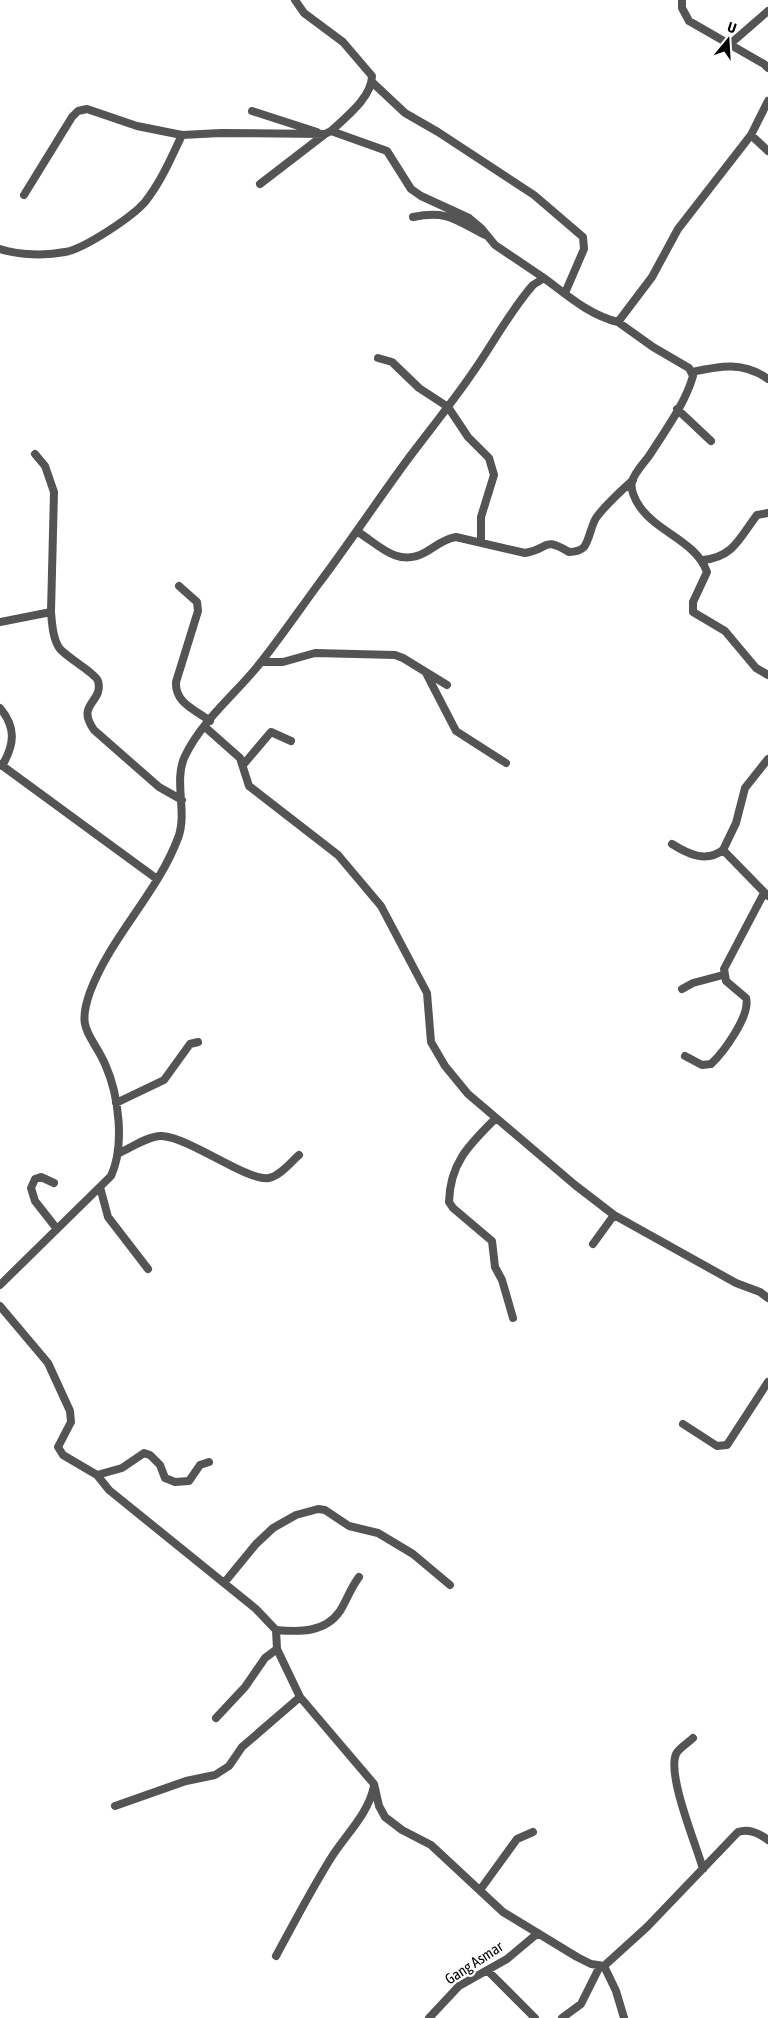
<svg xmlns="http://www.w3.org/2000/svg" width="768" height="2018" font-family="'Asap Condensed',sans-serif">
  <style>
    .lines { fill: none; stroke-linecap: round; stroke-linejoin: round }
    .minor { stroke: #545454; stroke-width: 8 }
    .labels { text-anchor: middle; stroke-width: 4.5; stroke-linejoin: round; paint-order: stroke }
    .street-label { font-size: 15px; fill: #000; stroke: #fff }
  </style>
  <rect width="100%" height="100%" fill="#fff"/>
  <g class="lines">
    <!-- minor -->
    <path class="minor" d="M 295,0 L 304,13 L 343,42 L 372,76 C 372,97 346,117 331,131
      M 682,0 L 682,8 L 689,21 L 764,64 L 768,68
      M 729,45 L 768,11
      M 372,82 L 405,113 L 438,132 L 534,195 L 583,237 L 584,249 L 565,293
      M 252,111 L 317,132
      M 751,135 L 768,151
      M 260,184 L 325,134
      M 24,195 L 72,117 L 78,111 L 87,109 L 137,126 L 182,135 L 221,133 L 325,134 L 331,131 L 387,151 L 411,189 L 421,196 L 469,218 L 481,228 L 495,245 L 544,278
      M 413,217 C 448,210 455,220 485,235
      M 0,249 C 19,255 45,256 65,252 C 84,249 132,217 145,202 C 161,182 171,158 182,135
      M 618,322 L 653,347 L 689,368 L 693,376 C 685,404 665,431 649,456 C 644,463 634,473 632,482 C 630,489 635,500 640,507 C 658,533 696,541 707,572 L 693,602 L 693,612 L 725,631 L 756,668 L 768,675
      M 378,358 L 392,362 L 419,388 L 448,407 L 468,437 L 489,458 L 494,475 L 481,517 L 481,541
      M 692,372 C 720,366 743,361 768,379
      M 677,409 L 711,441
      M 35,454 L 45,466 L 54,492 L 51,612
      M 358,532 C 379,545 397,567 424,553 C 435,547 443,539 456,537 L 525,553 C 550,549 542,536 569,552 C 574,552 580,551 584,547 C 589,541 591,526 596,518 C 606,504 620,492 633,480
      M 703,560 C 734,557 740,537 757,515 L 768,513
      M 179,586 L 197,602 L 198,611 L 176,682 C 175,703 194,709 210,721
      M 0,622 L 51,612 C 52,624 53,640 60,649 C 68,658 96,674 98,681 C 104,703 75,703 94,730 L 159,787 L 182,800
      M 261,662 L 283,662 L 315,653 L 395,655 L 403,658 L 447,685
      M 427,675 L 456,731 L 506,763
      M 0,708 C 16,727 15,744 2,766
      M 205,727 L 240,758 L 249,786 L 338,855 L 381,906 L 427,993 L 431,1042 L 445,1066 L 468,1094 L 575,1185 L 614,1215 L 736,1283 L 760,1292 L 768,1298
      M 768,759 L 745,788 L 736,823 L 723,850 L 768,896
      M 0,764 L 157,879
      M 243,765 L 271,732 L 291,741
      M 672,844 C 688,854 706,863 723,850
      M 682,989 L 693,983 L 723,975
      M 685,1056 L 702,1065 L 711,1064 C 723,1053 751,1015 746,998 L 726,981 L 724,969 L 764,893
      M 116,1103 L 164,1080 L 190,1044 L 198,1042
      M 496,1118 C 470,1144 450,1162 449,1202 L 453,1208 L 492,1241 L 495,1267 L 502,1280 L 513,1318
      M 119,1153 C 131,1148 149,1135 162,1136 C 191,1138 248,1182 269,1178 C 280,1176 291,1162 299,1155
      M 54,1183 L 41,1177 L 35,1179 L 31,1188 L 35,1201 L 57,1229
      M 100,1187 L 108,1217 L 148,1269
      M 593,1244 L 614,1215
      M 0,1285 L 111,1176 C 125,1146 119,1095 105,1064 C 91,1033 76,1031 90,992 C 111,936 157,894 178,838 C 188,812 173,781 185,756 C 202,720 237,693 261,662 C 280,638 298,612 317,586 C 348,545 377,501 408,459 C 429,431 451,404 471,375 C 492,346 509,312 533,285 L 544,278 C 567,295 589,315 618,322 L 652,277 L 678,229 L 751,135 L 768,101
      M 0,1306 L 48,1363 L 70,1411 L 71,1422 L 58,1447 L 63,1455 L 97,1475 L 109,1490 L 256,1609 L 276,1630 L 277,1649 L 300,1697 L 374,1784 L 379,1806 L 385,1817 L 402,1830 L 431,1845 L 503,1912 L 577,1957 L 591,1964 L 604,1966 L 647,1927 L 738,1832 C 749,1828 759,1833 768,1840
      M 683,1424 L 717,1446 L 727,1445 L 768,1382
      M 97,1475 L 122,1468 L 144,1453 L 150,1455 L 160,1465 L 165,1478 L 175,1482 L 189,1481 L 200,1465 L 209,1462
      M 224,1583 L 256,1544 L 273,1528 L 296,1515 L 318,1509 L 325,1510 L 349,1526 L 378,1533 L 413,1554 L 450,1585
      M 276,1630 C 299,1632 325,1633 340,1611 C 347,1600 350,1589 359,1577
      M 216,1718 L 245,1687 L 265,1658 L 277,1649
      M 693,1738 C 688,1743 679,1748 676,1754 C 667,1776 696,1844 703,1869
      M 115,1806 L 186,1781 L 215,1775 L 229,1766 L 242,1747 L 300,1697
      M 480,1890 L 517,1839 L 533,1832
      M 276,1956 C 294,1923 311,1890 331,1858 C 346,1834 368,1815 374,1786
      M 604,1966 L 616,1991 L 624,2018
      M 488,1971 L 535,2018
      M 429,2018 L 459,1986 L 507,1959 L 538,1933
      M 562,2018 L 581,2004 L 600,1966"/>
  </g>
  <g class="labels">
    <!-- street labels -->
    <g class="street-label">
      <text transform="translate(474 1963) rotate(-33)" y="5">Gang Asmar</text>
    </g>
  </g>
  <!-- north arrow -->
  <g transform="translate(728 40) rotate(18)" stroke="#ffffff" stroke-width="4" paint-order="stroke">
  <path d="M0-4L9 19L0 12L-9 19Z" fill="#000000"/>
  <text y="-8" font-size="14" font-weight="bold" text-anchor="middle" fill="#000000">U</text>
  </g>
</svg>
